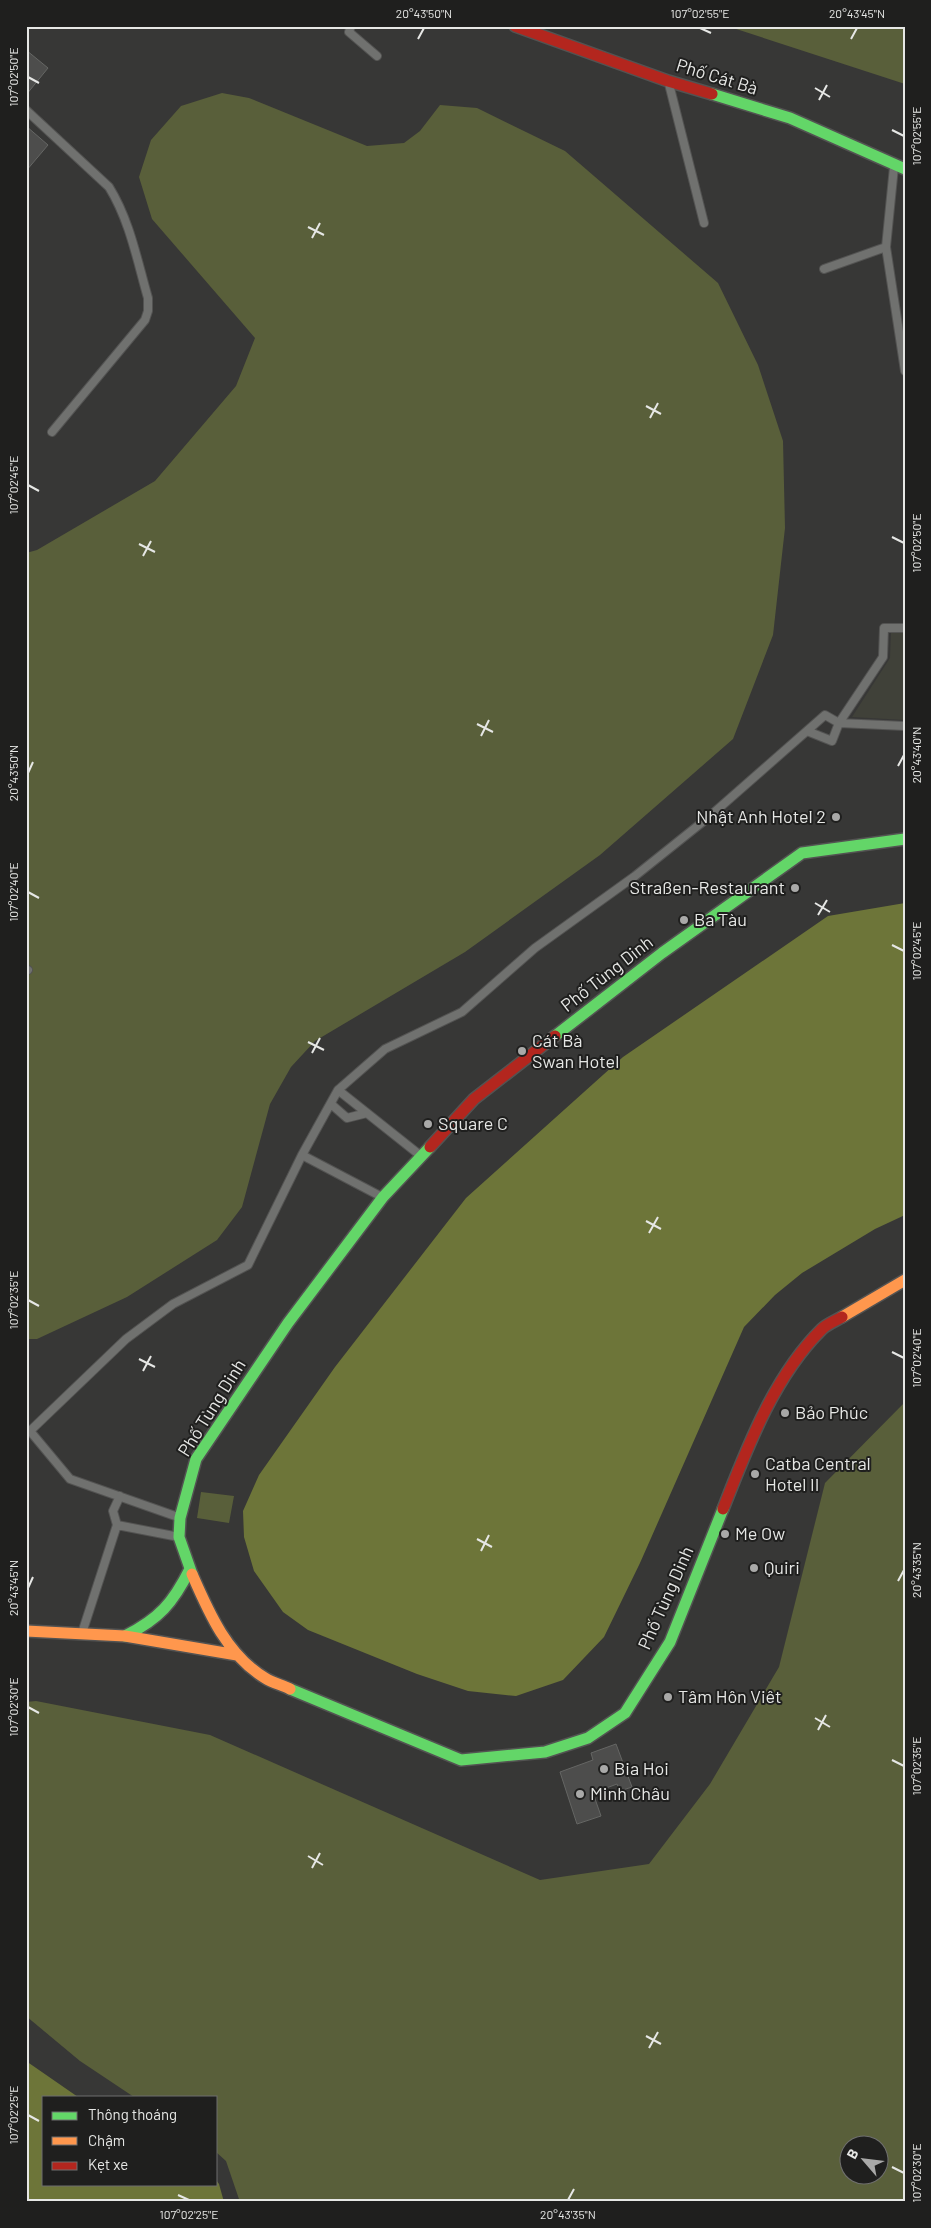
<svg xmlns="http://www.w3.org/2000/svg" width="931" height="2228" font-family="Barlow,sans-serif">
  <style>
    .built { fill: #404139 }
    .green { fill: #595f3a; fill-rule: evenodd }
    .water { fill: #6d7539 }
    .building { fill: #4d4d4c; stroke: #656664 }
    .lines { fill: none; stroke-linecap: round; stroke-linejoin: round }
    .lane-casing { stroke: #535352; stroke-width: 10 }
    .fast-casing { stroke: #535352; stroke-width: 14 }
    .slow-casing { stroke: #535352; stroke-width: 14 }
    .jam-casing { stroke: #535352; stroke-width: 14 }
    .lane { stroke: #70716f; stroke-width: 8 }
    .fast { stroke: #63d668; stroke-width: 11 }
    .slow { stroke: #ff974d; stroke-width: 11 }
    .jam { stroke: #b3261e; stroke-width: 11 }
    .ticks { fill: none; stroke: #e6e7e5; stroke-width: 2 }
    .poi-dot { fill: #a9a9a8; stroke: #1f1f1e; stroke-width: 2 }
    .labels { text-anchor: middle; stroke-width: 4; stroke-linejoin: round; paint-order: stroke }
    .street-label { font-size: 18px; fill: #e6e7e5; stroke: #1f1f1e }
    .poi-label { font-size: 18px; fill: #e6e7e5; stroke: #1f1f1e; text-anchor: start }
    .neatline { fill: none; stroke: #e6e7e5; stroke-width: 2 }
    .ticks-label { font-size: 12px; text-anchor: middle; fill: #e6e7e5 }
  </style>
  <rect width="100%" height="100%" fill="#373736"/>
  <!-- built -->
  <path class="built" d="M 891,633 L 905,633 L 905,720 L 852,717 L 890,658 Z"/>
  <!-- green -->
  <path class="green" d="M 727,26 L 905,26 L 905,84 Z
    M 222,93 L 249,98 L 367,146 L 404,143 L 420,131 L 440,105 L 477,108 L 565,151 L 718,283 L 758,365 L 783,441 L 785,528 L 773,635 L 733,739 L 600,855 L 465,952 L 315,1041 L 291,1067 L 270,1104 L 242,1207 L 217,1240 L 127,1297 L 37,1339 L 26,1339 L 26,553 L 37,550 L 155,481 L 236,386 L 255,338 L 152,219 L 139,177 L 151,140 L 181,106 Z
    M 905,1402 L 905,2202 L 240,2202 L 226,2161 L 216,2152 L 216,2097 L 134,2097 L 80,2061 L 26,2016 L 26,1702 L 36,1701 L 210,1735 L 540,1880 L 649,1864 L 710,1784 L 779,1667 L 825,1483 ZM 848,2146 L 878,2146 L 878,2176 L 848,2176 Z
    M 201,1492 L 234,1496 L 229,1523 L 197,1518 Z"/>
  <!-- water -->
  <path class="water" d="M 905,903 L 905,1215 L 875,1229 L 802,1273 L 775,1295 L 744,1327 L 640,1563 L 604,1637 L 563,1680 L 516,1696 L 468,1691 L 417,1674 L 308,1630 L 283,1612 L 254,1571 L 244,1537 L 243,1511 L 259,1475 L 335,1367 L 466,1198 L 623,1057 L 828,916 Z
    M 26,2061 L 78,2097 L 44,2097 L 44,2184 L 216,2184 L 216,2180 L 219,2184 L 224,2202 L 26,2202 Z"/>
  <!-- building -->
  <path class="building" d="M 26,50 L 48,68 L 26,95 Z
    M 26,126 L 48,145 L 26,171 Z
    M 616,1744 L 632,1787 L 620,1791 L 617,1784 L 593,1793 L 601,1816 L 577,1824 L 560,1772 L 593,1760 L 591,1753 Z"/>
  <g class="lines">
    <defs>
      <path id="lane" d="M 351,26 L 349,32 L 377,56
        M 669,84 L 704,223
        M 26,110 L 109,187 C 130,221 137,260 148,298 L 148,311 L 145,320 L 52,432
        M 886,247 L 894,167
        M 824,269 L 886,247 L 905,371
        M 807,731 L 832,741 L 839,723 L 905,726
        M 26,969 L 28,970
        M 338,1090 L 385,1049 L 462,1012 L 535,948 L 635,876 L 710,816 L 825,715 L 839,723 L 883,657 L 884,628 L 905,628
        M 331,1104 L 347,1118 L 367,1113
        M 302,1155 L 382,1197
        M 178,1517 L 70,1479 L 30,1431 L 126,1339 L 173,1304 L 248,1265 L 302,1155 L 338,1090 L 421,1156
        M 117,1525 L 113,1511 L 120,1496
        M 82,1633 L 117,1525 L 179,1537"/>
      <path id="fast" d="M 712,94 L 790,118 L 905,169
        M 555,1036 L 662,953 L 802,853 L 905,839
        M 192,1574 L 179,1537 L 180,1518 L 196,1459 L 288,1323 L 383,1197 L 430,1147
        M 125,1636 C 159,1619 173,1603 190,1569
        M 290,1689 L 461,1760 L 545,1752 L 588,1738 L 625,1713 L 670,1642 L 723,1509"/>
      <path id="slow" d="M 842,1317 L 905,1280
        M 192,1574 C 209,1613 227,1655 265,1678 C 273,1683 282,1685 290,1689
        M 26,1631 L 125,1636 L 237,1655"/>
      <path id="jam" d="M 515,26 L 668,81 L 712,94
        M 430,1147 L 474,1099 L 555,1036
        M 723,1509 C 747,1448 774,1376 822,1329 C 827,1324 835,1321 842,1317"/>
    </defs>
    <!-- lane casing -->
    <use href="#lane" class="lane-casing"/>
    <!-- fast casing -->
    <use href="#fast" class="fast-casing"/>
    <!-- slow casing -->
    <use href="#slow" class="slow-casing"/>
    <!-- jam casing -->
    <use href="#jam" class="jam-casing"/>
    <!-- lane -->
    <use href="#lane" class="lane"/>
    <!-- fast -->
    <use href="#fast" class="fast"/>
    <!-- slow -->
    <use href="#slow" class="slow"/>
    <!-- jam -->
    <use href="#jam" class="jam"/>
  </g>
  <!-- ticks -->
  <path class="ticks" d="M 700,28 L 711,33M 418,39 L 424,28M 851,39 L 857,28M 28,77 L 39,83M 815,88 L 830,97M 819,100 L 827,85M 892,130 L 904,136M 308,227 L 324,235M 312,238 L 320,223M 646,406 L 661,414M 650,418 L 658,403M 28,485 L 39,491M 892,537 L 904,543M 139,544 L 155,552M 143,556 L 151,541M 477,724 L 493,732M 481,736 L 489,720M 898,766 L 904,755M 28,773 L 33,762M 28,892 L 39,898M 815,903 L 830,912M 818,915 L 827,900M 892,945 L 904,951M 308,1042 L 324,1050M 312,1053 L 320,1038M 646,1221 L 661,1229M 649,1233 L 658,1217M 28,1300 L 39,1306M 892,1352 L 904,1358M 139,1359 L 155,1367M 143,1371 L 151,1356M 477,1539 L 492,1547M 481,1551 L 489,1535M 898,1581 L 904,1570M 28,1588 L 33,1577M 28,1707 L 39,1713M 815,1718 L 830,1727M 818,1730 L 826,1715M 892,1760 L 904,1766M 308,1856 L 323,1865M 312,1868 L 320,1853M 646,2036 L 661,2044M 649,2048 L 658,2032M 28,2115 L 39,2121M 892,2167 L 904,2173M 178,2195 L 189,2200M 568,2200 L 574,2189"/>
  <!-- markers -->
  <g class="poi-dot">
    <circle cx="836" cy="817" r="5"/>
    <circle cx="795" cy="888" r="5"/>
    <circle cx="684" cy="920" r="5"/>
    <circle cx="522" cy="1051" r="5"/>
    <circle cx="428" cy="1124" r="5"/>
    <circle cx="785" cy="1413" r="5"/>
    <circle cx="755" cy="1474" r="5"/>
    <circle cx="725" cy="1534" r="5"/>
    <circle cx="754" cy="1568" r="5"/>
    <circle cx="668" cy="1697" r="5"/>
    <circle cx="604" cy="1769" r="5"/>
    <circle cx="580" cy="1794" r="5"/>
  </g>
  <g class="labels">
    <!-- street labels -->
    <g class="street-label">
      <text transform="translate(717 77) rotate(17)" y="6">Phố Cát Bà</text>
      <text transform="translate(607 974) rotate(-38)" y="6">Phố Tùng Dinh</text>
      <text transform="translate(212 1408) rotate(-58)" y="6">Phố Tùng Dinh</text>
      <text transform="translate(666 1598) rotate(-66)" y="6">Phố Tùng Dinh</text>
    </g>
    <!-- poi labels -->
    <g class="poi-label">
      <text x="826" y="823" text-anchor="end">Nhật Anh Hotel 2</text>
      <text x="785" y="894" text-anchor="end">Straßen-Restaurant</text>
      <text x="694" y="926">Ba Tàu</text>
      <text x="532" y="1047">Cát Bà<tspan x="532" dy="21">Swan Hotel</tspan></text>
      <text x="438" y="1130">Square C</text>
      <text x="795" y="1419">Bảo Phúc</text>
      <text x="765" y="1470">Catba Central<tspan x="765" dy="21">Hotel II</tspan></text>
      <text x="735" y="1540">Me Ow</text>
      <text x="764" y="1574">Quiri</text>
      <text x="678" y="1703">Tâm Hôn Viêt</text>
      <text x="614" y="1775">Bia Hoi</text>
      <text x="590" y="1800">Minh Châu</text>
    </g>
  </g>
  <!-- border -->
  <rect width="931" height="2228" fill="none" stroke="#1f1f1e" stroke-width="55"/>
  <!-- legend -->
  <rect x="42" y="2096" width="175" height="90" fill="#1f1f1e" stroke="#6f6f6e"/>
  <rect x="52" y="2112" width="25" height="8" fill="#63d668" stroke="#6f6f6e"/>
  <text x="88" y="2120" font-size="15" fill="#e6e7e5">Thông thoáng</text>
  <rect x="52" y="2137" width="25" height="8" fill="#ff974d" stroke="#6f6f6e"/>
  <text x="88" y="2146" font-size="15" fill="#e6e7e5">Chậm</text>
  <rect x="52" y="2162" width="25" height="8" fill="#b3261e" stroke="#6f6f6e"/>
  <text x="88" y="2170" font-size="15" fill="#e6e7e5">Kẹt xe</text>
  <!-- north arrow -->
  <g transform="translate(864 2160) rotate(298)"><circle r="24" fill="#1f1f1e" stroke="#6f6f6e"/>
  <path d="M0-4L9 19L0 12L-9 19Z" fill="#a9a9a8"/>
  <text y="-8" font-size="14" font-weight="bold" text-anchor="middle" fill="#e6e7e5">B</text>
  </g>
  <rect x="28" y="28" width="876" height="2172" class="neatline"/>
  <g class="ticks-label">
    <text x="424" y="18">20°43'50"N</text>
    <text x="700" y="18">107°02'55"E</text>
    <text x="857" y="18">20°43'45"N</text>
    <text transform="translate(14 77) rotate(-90)" y="4">107°02'50"E</text>
    <text transform="translate(917 136) rotate(-90)" y="4">107°02'55"E</text>
    <text transform="translate(14 485) rotate(-90)" y="4">107°02'45"E</text>
    <text transform="translate(917 543) rotate(-90)" y="4">107°02'50"E</text>
    <text transform="translate(917 755) rotate(-90)" y="4">20°43'40"N</text>
    <text transform="translate(14 773) rotate(-90)" y="4">20°43'50"N</text>
    <text transform="translate(14 892) rotate(-90)" y="4">107°02'40"E</text>
    <text transform="translate(917 951) rotate(-90)" y="4">107°02'45"E</text>
    <text transform="translate(14 1300) rotate(-90)" y="4">107°02'35"E</text>
    <text transform="translate(917 1358) rotate(-90)" y="4">107°02'40"E</text>
    <text transform="translate(917 1570) rotate(-90)" y="4">20°43'35"N</text>
    <text transform="translate(14 1588) rotate(-90)" y="4">20°43'45"N</text>
    <text transform="translate(14 1707) rotate(-90)" y="4">107°02'30"E</text>
    <text transform="translate(917 1766) rotate(-90)" y="4">107°02'35"E</text>
    <text transform="translate(14 2115) rotate(-90)" y="4">107°02'25"E</text>
    <text transform="translate(917 2173) rotate(-90)" y="4">107°02'30"E</text>
    <text x="189" y="2219">107°02'25"E</text>
    <text x="568" y="2219">20°43'35"N</text>
  </g>
</svg>
